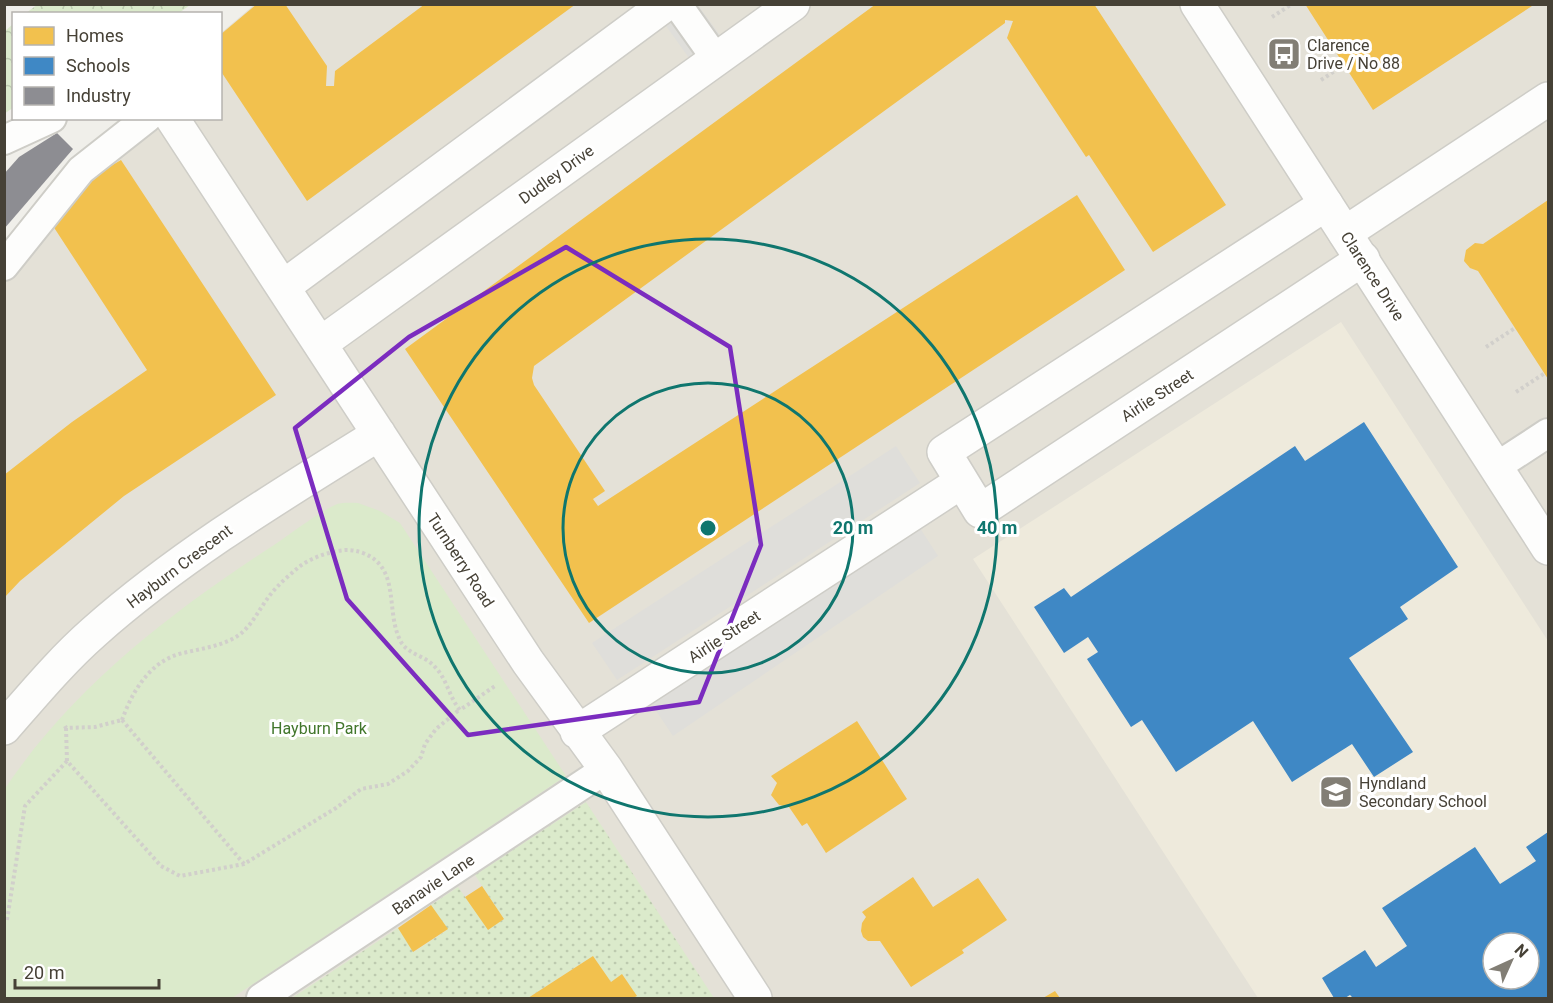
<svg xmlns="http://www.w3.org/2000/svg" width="1553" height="1003" font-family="Roboto,sans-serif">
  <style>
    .residential { fill: #e4e1d7; fill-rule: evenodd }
    .education { fill: #eeeadc; fill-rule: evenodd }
    .grass { fill: url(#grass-dots) }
    .forest { fill: url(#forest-crowns) }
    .park { fill: #dbeacb }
    .parking { fill: #dfdeda }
    .homes { fill: #f2c14e }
    .schools { fill: #3f88c5; fill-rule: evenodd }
    .industry { fill: #8d8d92 }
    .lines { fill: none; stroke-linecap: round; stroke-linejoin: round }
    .service-casing { stroke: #cecdc7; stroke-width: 32 }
    .minor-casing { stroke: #cecdc7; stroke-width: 36 }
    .tertiary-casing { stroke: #cecdc7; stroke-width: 36 }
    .path { stroke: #d1cfcb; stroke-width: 4; stroke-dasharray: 3 3; stroke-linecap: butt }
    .service { stroke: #fdfdfc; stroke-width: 28 }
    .minor { stroke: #fdfdfc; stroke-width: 33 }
    .tertiary { stroke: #fdfdfc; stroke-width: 33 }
    .marked { fill: none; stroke: #7b2cbf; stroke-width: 4.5; stroke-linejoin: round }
    .ring { fill: none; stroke: #0f766e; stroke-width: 3 }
    .labels { text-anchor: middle; stroke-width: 6; stroke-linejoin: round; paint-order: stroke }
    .poi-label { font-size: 16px; fill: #464136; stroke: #fff; text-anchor: start }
    .street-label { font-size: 16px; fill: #464136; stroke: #fff }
    .park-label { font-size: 16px; fill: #41762b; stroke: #fff }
    .centre { fill: #0f766e; stroke: #fff; stroke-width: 3 }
    .ring-label { font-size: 18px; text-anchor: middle; font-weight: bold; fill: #0f766e; stroke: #fff; stroke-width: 6; stroke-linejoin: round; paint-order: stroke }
  </style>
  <defs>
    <pattern id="grass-dots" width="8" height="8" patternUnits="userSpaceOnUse" patternTransform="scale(1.5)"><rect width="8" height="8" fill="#dbeacb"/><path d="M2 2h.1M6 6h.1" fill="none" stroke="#bdcaaf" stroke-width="1.8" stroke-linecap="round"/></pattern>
    <pattern id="forest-crowns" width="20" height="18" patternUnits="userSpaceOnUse" patternTransform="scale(1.5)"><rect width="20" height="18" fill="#dbeacb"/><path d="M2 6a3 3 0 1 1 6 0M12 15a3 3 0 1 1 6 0" fill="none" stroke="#bdcaaf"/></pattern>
  </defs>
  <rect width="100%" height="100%" fill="#f0efea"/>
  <!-- residential -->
  <path class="residential" d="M 254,5 L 1548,5 L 1548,998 L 5,998 L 5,244 L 79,154 L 120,119 L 220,118 L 221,33 ZM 1493,943 L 1529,943 L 1529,979 L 1493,979 Z"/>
  <!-- education -->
  <path class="education" d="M 1341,322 L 1548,641 L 1548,998 L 1258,998 L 973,559 ZM 1493,943 L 1529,943 L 1529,979 L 1493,979 Z"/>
  <!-- grass -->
  <path class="grass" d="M 586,802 L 714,998 L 633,998 L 636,996 L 623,975 L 611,982 L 593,956 L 528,998 L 292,998 L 398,928 L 414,952 L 447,930 L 431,905 L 458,887 L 488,929 L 504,919 L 475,875 Z"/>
  <!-- forest -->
  <path class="forest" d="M 37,5 L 37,4 L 190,5 L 179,13 L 26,13 Z
    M 13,24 L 13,108 L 5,113 L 5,31 Z"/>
  <!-- park -->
  <path class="park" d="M 358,503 L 380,511 L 400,523 L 566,776 L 232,998 L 5,998 L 4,790 C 73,687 171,612 274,545 C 292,533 316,514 335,505 C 341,502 351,503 358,503 Z"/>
  <!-- parking -->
  <path class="parking" d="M 666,5 L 698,5 L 730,49 L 699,72 L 656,12 Z
    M 896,446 L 920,483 L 617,680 L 592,643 Z
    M 918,525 L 938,556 L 673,736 L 651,703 Z"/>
  <!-- homes -->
  <path class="homes" d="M 257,4 L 285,4 L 327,66 L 326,86 L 334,86 L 335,71 L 425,4 L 576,4 L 307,201 L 220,70 L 220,35 Z
    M 876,4 L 1094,4 L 1226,205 L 1153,252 L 1089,155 L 1086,157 L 1007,38 L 1013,21 L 1005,20 L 1005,23 L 534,366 L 532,378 L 534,385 L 605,491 L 593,499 L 598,506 L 1077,195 L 1125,270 L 589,623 L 405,349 Z
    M 1305,4 L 1535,4 L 1373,110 Z
    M 121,160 L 276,395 L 124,496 L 20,581 L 4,598 L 4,475 L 72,422 L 147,370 L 53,226 L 92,177 Z
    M 1548,200 L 1548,379 L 1478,271 L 1470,268 L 1464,261 L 1466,250 L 1475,243 L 1483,244 Z
    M 857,721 L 907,799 L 826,853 L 807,823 L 802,826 L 789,807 L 779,805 L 771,795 L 777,783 L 771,776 Z
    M 913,877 L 933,907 L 978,878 L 1007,920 L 962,950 L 964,953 L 911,987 L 880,941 L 868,941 L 863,937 L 861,931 L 862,923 L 866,917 L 862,912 Z
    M 482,886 L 504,919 L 488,930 L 465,897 Z
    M 431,905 L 448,929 L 413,952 L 398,928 Z
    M 593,956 L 611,982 L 622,974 L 637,996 L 633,998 L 528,998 Z
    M 1055,991 L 1060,998 L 1043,998 Z"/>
  <!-- schools -->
  <path class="schools" d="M 1364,422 L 1458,567 L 1400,607 L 1408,619 L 1349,658 L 1413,752 L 1374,777 L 1352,744 L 1292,782 L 1253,721 L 1176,772 L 1142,720 L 1131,727 L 1087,659 L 1098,652 L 1088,637 L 1064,653 L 1034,607 L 1064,588 L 1071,597 L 1295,446 L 1305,461 Z
    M 1548,832 L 1548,998 L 1353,998 L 1350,995 L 1345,998 L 1334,998 L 1322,978 L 1365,950 L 1376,967 L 1407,946 L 1382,908 L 1475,847 L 1500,884 L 1536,861 L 1526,847 ZM 1493,943 L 1529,943 L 1529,979 L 1493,979 Z"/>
  <!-- industry -->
  <path class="industry" d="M 57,133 L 73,149 L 4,229 L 4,174 L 19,157 Z"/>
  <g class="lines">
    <defs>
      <path id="service" d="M 677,4 L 716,59
        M 4,140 L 52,118
        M 4,266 L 81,170 L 147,118
        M 1496,467 L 1548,433
        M 261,998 L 606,769"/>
      <path id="minor" d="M 172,118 L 528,662 L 606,769 L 755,998
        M 1326,204 L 944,452 L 980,511 L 1363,259
        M 1345,233 L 1548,99
        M 283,287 L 666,4
        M 320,344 L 793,4
        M 4,728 C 33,695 61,661 94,632 C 181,555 281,495 379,434
        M 577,732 L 961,482"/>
      <path id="tertiary" d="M 1197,4 L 1548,548"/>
    </defs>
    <!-- service casing -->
    <use href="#service" class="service-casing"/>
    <!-- minor casing -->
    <use href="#minor" class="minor-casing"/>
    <!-- tertiary casing -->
    <use href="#tertiary" class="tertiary-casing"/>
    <!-- path -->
    <path class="path" d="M 1272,17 L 1292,4
      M 1321,80 L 1344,65
      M 1486,347 L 1515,328
      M 1516,392 L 1545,373
      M 122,720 C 132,692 149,663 179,654 C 198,649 219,647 236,637 C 251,628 259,609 270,595 C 278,585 289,575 299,567 C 312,557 331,551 346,550 C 353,550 357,551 363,553 C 401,568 385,609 400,640 C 407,655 425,655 435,667 C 447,679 449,697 460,710 L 495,686
      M 122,720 L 244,864 L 336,808 L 361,789 L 388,784 L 408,771 L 421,757 L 425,744 L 436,729 L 459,710
      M 65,726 L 66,728 L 95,727 L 122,720
      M 66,728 L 67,761 L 161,866 L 180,876 L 244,864
      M 7,920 L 25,806 L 67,761"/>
    <!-- service -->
    <use href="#service" class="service"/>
    <!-- minor -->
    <use href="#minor" class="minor"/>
    <!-- tertiary -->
    <use href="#tertiary" class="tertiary"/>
  </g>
  <!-- marked area -->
  <path class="marked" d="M 566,247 L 730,347 L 761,545 L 699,702 L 468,735 L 347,599 L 295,428 L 409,337 Z"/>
  <!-- distance rings -->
  <g class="ring">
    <circle cx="708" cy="528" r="145"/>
    <circle cx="708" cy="528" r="289"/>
  </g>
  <!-- icons -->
  <defs>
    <symbol id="bus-square" viewBox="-11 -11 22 22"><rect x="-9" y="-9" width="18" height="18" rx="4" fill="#827e75" stroke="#fff"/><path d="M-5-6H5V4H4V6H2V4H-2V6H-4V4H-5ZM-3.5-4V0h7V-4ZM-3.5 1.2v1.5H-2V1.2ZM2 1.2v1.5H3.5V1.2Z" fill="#fff"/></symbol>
    <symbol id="school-square" viewBox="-11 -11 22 22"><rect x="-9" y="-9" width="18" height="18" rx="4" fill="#827e75" stroke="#fff"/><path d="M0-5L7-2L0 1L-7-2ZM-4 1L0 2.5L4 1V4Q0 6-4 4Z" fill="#fff"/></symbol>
  </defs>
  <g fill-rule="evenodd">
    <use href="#bus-square" x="1265" y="35" width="38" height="38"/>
    <use href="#school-square" x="1317" y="773" width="38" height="38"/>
  </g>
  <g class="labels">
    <!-- poi labels -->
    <g class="poi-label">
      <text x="1307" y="51">Clarence<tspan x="1307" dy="18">Drive / No 88</tspan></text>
      <text x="1359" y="789">Hyndland<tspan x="1359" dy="18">Secondary School</tspan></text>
    </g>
    <!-- street labels -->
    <g class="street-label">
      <text transform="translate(556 174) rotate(-36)" y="6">Dudley Drive</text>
      <text transform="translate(1373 276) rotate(57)" y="6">Clarence Drive</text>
      <text transform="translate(1157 395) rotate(-33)" y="6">Airlie Street</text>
      <text transform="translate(461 560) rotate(57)" y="6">Turnberry Road</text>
      <text transform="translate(179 566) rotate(-37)" y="6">Hayburn Crescent</text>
      <text transform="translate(724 636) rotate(-33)" y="6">Airlie Street</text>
      <text transform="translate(433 884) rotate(-34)" y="6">Banavie Lane</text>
    </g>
    <!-- park labels -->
    <g class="park-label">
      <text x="319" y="734">Hayburn Park</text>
    </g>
  </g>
  <circle cx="708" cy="528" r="9" class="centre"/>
  <g class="ring-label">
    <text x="853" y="534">20 m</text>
    <text x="997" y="534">40 m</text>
  </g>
  <!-- border -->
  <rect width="1553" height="1003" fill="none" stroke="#464136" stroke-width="12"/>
  <!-- legend -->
  <rect x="12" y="12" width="210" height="108" fill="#ffffff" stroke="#b5b3af" stroke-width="1.5"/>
  <rect x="24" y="27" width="30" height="18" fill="#f2c14e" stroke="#b5b3af" stroke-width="1.5"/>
  <text x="66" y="42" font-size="18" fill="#464136">Homes</text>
  <rect x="24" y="57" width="30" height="18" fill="#3f88c5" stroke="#b5b3af" stroke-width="1.5"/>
  <text x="66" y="72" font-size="18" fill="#464136">Schools</text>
  <rect x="24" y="87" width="30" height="18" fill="#8d8d92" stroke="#b5b3af" stroke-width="1.5"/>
  <text x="66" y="102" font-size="18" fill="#464136">Industry</text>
  <!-- north arrow -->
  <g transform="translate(1511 961) rotate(45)"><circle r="28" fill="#ffffff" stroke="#b5b3af" stroke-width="1.5"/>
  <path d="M0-4.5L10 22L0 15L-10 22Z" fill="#827e75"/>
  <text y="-9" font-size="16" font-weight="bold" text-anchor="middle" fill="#464136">N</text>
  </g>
  <!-- scale -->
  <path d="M15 979v9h144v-9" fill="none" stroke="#464136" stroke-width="3"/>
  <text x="24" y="979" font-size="18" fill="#464136" stroke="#ffffff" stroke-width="4.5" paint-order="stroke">20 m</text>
</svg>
